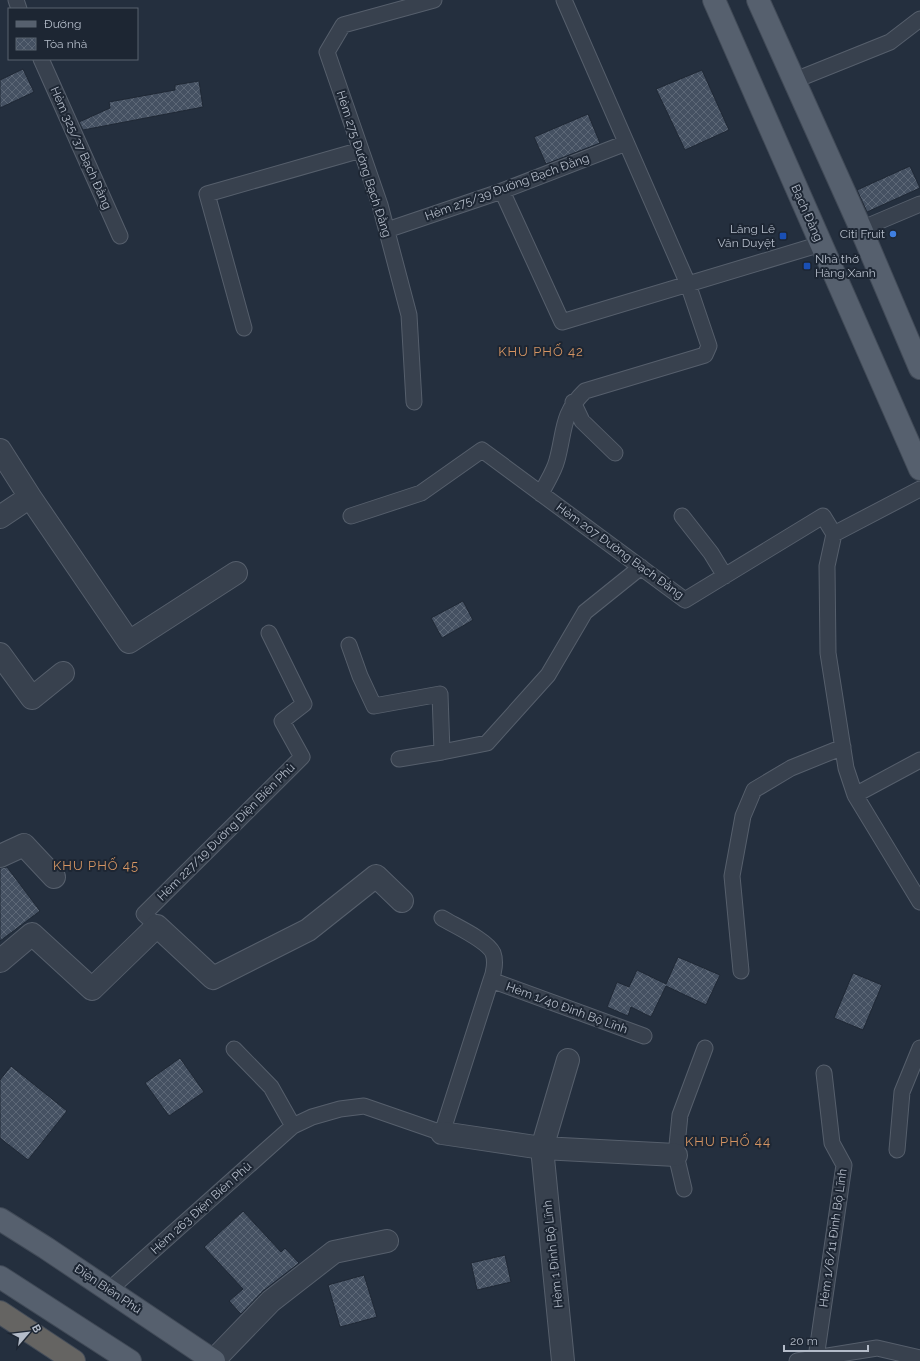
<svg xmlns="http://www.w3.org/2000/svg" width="920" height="1361" font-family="Raleway,sans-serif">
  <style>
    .building { fill: url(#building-cross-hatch); stroke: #1f2835 }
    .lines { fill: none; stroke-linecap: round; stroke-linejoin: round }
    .service-casing { stroke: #565f6c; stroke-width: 17 }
    .minor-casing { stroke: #565f6c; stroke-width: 24 }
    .primary-casing { stroke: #414a57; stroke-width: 24 }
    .trunk-casing { stroke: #434c59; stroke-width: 24 }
    .service { stroke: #38414e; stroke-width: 15 }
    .minor { stroke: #38414e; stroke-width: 22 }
    .primary { stroke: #56606e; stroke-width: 22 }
    .trunk { stroke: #656462; stroke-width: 22 }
    .shop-dot { fill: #3f7fe0; stroke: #1d2633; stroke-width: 1.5 }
    .transit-dot { fill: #1a4fb4; stroke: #1d2633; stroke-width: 1.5 }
    .labels { text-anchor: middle; stroke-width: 4; stroke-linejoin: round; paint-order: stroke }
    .street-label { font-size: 12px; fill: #b4bcc9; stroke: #1d2633 }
    .poi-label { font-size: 12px; fill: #b4bcc9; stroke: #1d2633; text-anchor: end }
    .neighbourhood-label { font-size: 13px; letter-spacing: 1px; fill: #d59563; stroke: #1d2633 }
  </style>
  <defs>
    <pattern id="building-cross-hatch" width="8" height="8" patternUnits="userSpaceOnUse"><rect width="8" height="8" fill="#455162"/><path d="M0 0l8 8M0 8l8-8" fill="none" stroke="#5d6877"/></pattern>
  </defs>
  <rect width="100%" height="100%" fill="#242f3e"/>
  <!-- building -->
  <path class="building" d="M 23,69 L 34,92 L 0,108 L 0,80 Z
    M 702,70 L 729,130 L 685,150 L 656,89 Z
    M 199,81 L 203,107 L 83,130 L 79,122 L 110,108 L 109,102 L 175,90 L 175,85 Z
    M 588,114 L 600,143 L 546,164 L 534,137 Z
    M 910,166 L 920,188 L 867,212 L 857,190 Z
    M 463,601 L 473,620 L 442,638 L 431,618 Z
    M 7,867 L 40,911 L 0,941 L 0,868 Z
    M 678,957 L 720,975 L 706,1005 L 666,986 L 651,1017 L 631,1007 L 628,1016 L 607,1007 L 617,982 L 629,987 L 637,970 L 666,984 Z
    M 853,973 L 882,985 L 863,1030 L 834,1018 Z
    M 180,1058 L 204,1092 L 169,1116 L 145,1083 Z
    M 11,1066 L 67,1111 L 28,1160 L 0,1138 L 0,1080 Z
    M 243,1211 L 281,1252 L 285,1248 L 299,1263 L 263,1291 L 241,1314 L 229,1301 L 243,1289 L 204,1247 Z
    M 505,1255 L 511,1282 L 477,1290 L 471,1263 Z
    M 364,1275 L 377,1317 L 340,1327 L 328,1285 Z"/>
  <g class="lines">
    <defs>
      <path id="service" d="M 16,0 L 19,9
        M 41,59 L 120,236
        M 793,81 L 890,42 L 920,19
        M 502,191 L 562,322 L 821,244
        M 861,229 L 920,204
        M 387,230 L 502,191 L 626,143
        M 244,328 L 207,194 L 361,150
        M 414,402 L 409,315 L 380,205 L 327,52 L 343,25 L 434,0
        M 573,402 L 582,421 L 615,453
        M 541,494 C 546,483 554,472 557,460 C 565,431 561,414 585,391 L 705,355 L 709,346 L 688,284 L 564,0
        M 351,516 L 421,493 L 482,450 L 685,600 L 823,516 L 834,534 L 920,489
        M 682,516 L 711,553 L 725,576
        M 834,534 L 827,566 L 828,653 L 846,768 L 855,795 L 920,760
        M 349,645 L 360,676 L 374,706 L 440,694 L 442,752 L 487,743 L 548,675 L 585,612 L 641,567
        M 399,759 L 442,752
        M 855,795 L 920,902
        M 442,918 C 455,926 487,940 493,953 C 496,961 494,973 491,980
        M 157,926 L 144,914 L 302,757 L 282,721 L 304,704 L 269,633
        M 741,971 L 732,876 L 743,816 L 754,790 L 791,768 L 843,747
        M 234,1049 L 271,1087 L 293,1126
        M 897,1150 L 902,1092 L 920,1048
        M 684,1189 L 676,1155 L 680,1115 L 705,1048
        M 109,1290 L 293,1126 L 312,1117 L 340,1109 L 364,1106 L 442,1133 L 491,980 L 644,1036
        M 816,1358 L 844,1165 L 832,1143 L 824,1073
        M 797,1361 L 877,1348 L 920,1358"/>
      <path id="minor" d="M 0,450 L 30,497
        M 0,517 L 30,497 L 129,642 L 236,573
        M 0,654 L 32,698 L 63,673
        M 0,856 L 24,845 L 54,877
        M 0,961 L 32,934 L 92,989 L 157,926 L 213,978 L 308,930 L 376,876 L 402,901
        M 442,1133 L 542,1148 L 676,1155
        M 214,1360 L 271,1301 L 334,1252 L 387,1241
        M 563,1361 L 542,1148 L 568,1060"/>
      <path id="primary" d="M 714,0 L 920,469
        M 758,0 L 861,229 L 920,368
        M 0,1219 L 46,1248 L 214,1361
        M 0,1277 L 130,1361"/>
      <path id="trunk" d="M 0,1312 L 74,1361"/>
    </defs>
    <!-- service casing -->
    <use href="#service" class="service-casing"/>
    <!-- minor casing -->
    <use href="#minor" class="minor-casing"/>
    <!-- primary casing -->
    <use href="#primary" class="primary-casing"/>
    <!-- trunk casing -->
    <use href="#trunk" class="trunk-casing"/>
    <!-- service -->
    <use href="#service" class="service"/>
    <!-- minor -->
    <use href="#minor" class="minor"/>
    <!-- primary -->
    <use href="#primary" class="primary"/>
    <!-- trunk -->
    <use href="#trunk" class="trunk"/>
  </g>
  <!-- markers -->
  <circle class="shop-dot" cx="893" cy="234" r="4"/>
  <g class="transit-dot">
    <rect x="779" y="232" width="8" height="8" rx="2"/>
    <rect x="803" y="262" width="8" height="8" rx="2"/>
  </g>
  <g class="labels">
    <!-- street labels -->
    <g class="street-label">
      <text transform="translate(81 148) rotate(66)" y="4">Hẻm 325/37 Bạch Đằng</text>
      <text transform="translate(364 164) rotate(72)" y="4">Hẻm 275 Đường Bạch Đằng</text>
      <text transform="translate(507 187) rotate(-20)" y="4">Hẻm 275/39 Đường Bạch Đằng</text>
      <text transform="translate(807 213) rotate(66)" y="4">Bạch Đằng</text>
      <text transform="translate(620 551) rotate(36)" y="4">Hẻm 207 Đường Bạch Đằng</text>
      <text transform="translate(226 832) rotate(-45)" y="4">Hẻm 227/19 Đường Điện Biên Phủ</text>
      <text transform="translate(567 1008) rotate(20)" y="4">Hẻm 1/40 Đinh Bộ Lĩnh</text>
      <text transform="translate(201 1208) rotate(-42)" y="4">Hẻm 263 Điện Biên Phủ</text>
      <text transform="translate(833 1238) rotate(-82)" y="4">Hẻm 1/6/11 Đinh Bộ Lĩnh</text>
      <text transform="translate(553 1254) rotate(-96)" y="4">Hẻm 1 Đinh Bộ Lĩnh</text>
      <text transform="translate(108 1289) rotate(34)" y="4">Điện Biên Phủ</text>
    </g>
    <!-- poi labels -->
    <g class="poi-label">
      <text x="775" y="233">Lăng Lê<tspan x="775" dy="14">Văn Duyệt</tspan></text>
      <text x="885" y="238">Citi Fruit</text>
      <text x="815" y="263" text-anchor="start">Nhà thờ<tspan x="815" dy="14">Hàng Xanh</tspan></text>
    </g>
    <!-- neighbourhood labels -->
    <g class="neighbourhood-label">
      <text x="541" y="356">KHU PHỐ 42</text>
      <text x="96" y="870">KHU PHỐ 45</text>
      <text x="728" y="1146">KHU PHỐ 44</text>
    </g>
  </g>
  <!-- legend -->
  <rect x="8" y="8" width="130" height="52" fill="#1d2633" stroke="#59626f"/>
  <rect x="16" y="21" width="20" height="6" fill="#56606e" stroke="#59626f"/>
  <text x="44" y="28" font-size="12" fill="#b4bcc9">Đường</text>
  <rect x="16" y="38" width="20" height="12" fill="url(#building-cross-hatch)" stroke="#59626f"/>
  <text x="44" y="48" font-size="12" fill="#b4bcc9">Tòa nhà</text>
  <!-- north arrow -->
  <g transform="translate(28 1333) rotate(62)" stroke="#1d2633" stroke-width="3" paint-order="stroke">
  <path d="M0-3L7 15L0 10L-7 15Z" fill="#b4bcc9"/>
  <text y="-6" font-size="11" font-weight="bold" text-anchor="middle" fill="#b4bcc9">B</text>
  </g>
  <!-- scale -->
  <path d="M784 1345v6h84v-6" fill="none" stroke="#b4bcc9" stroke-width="2"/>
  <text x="790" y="1345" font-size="12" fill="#b4bcc9" stroke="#1d2633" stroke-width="3" paint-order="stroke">20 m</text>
</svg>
